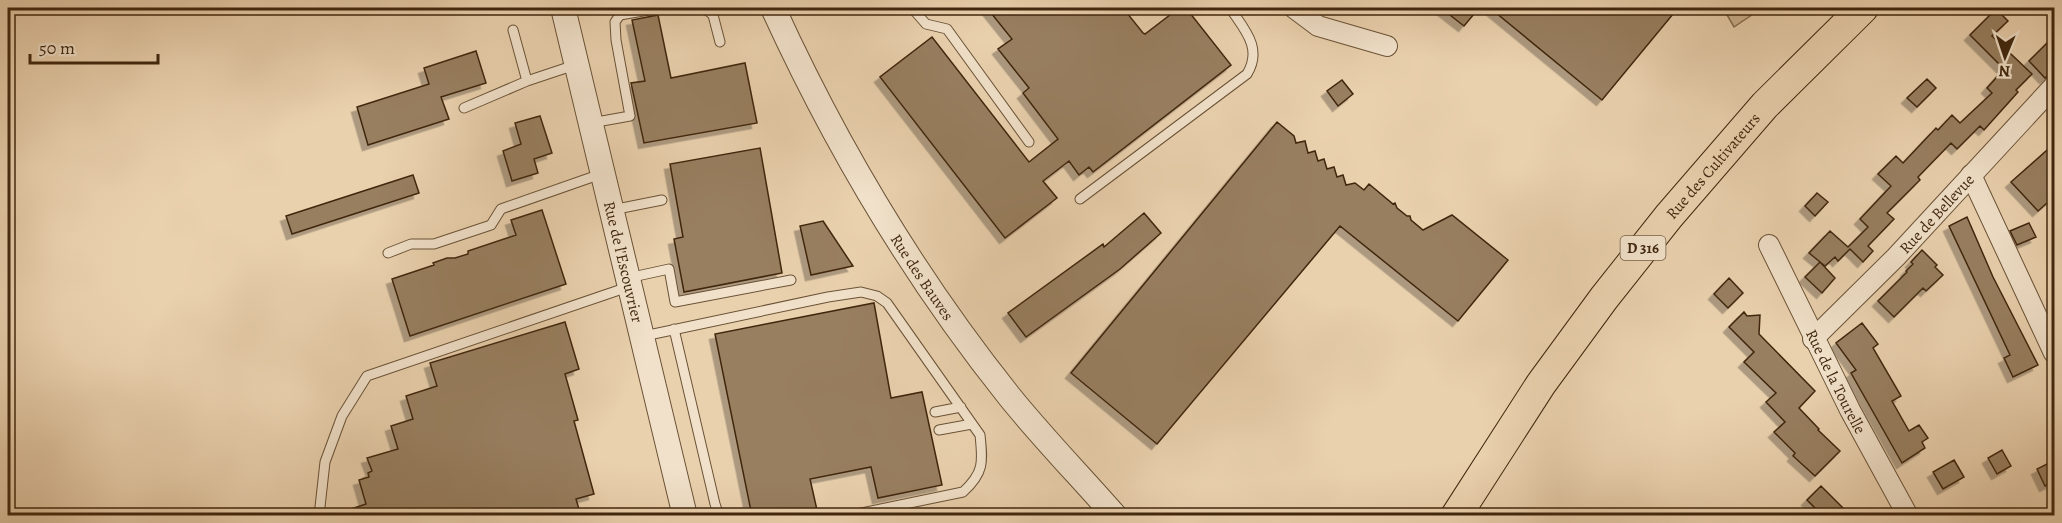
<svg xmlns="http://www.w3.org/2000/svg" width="2062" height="523" font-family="Alegreya,serif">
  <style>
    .green { fill: #cdb493; stroke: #866e50; stroke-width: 1.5 }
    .building { fill: #987f61; stroke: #40270e; stroke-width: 1.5; filter: url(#shadow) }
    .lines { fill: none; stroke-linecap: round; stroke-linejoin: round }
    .service-casing { stroke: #6a5236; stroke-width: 11 }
    .minor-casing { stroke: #6a5236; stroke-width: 22 }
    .tertiary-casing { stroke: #6a5236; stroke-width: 26 }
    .primary-casing { stroke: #40270e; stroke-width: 32 }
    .service { stroke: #f1e1ca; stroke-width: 9 }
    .minor { stroke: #f1e1ca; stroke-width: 20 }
    .tertiary { stroke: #f1e1ca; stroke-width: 24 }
    .primary { stroke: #ead1ae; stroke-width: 30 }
    .labels { text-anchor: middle; stroke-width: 5; stroke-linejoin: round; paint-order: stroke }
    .shield { fill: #f1e1ca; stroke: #755f46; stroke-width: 1.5 }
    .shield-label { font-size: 15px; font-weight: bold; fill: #40270e }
    .street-label { font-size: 16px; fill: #40270e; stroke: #f1e1ca }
  </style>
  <defs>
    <filter id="shadow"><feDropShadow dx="-5.5" dy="5.5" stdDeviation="0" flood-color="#0004"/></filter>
  </defs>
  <rect width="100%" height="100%" fill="#ead1ae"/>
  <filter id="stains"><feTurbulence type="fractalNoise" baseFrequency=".00333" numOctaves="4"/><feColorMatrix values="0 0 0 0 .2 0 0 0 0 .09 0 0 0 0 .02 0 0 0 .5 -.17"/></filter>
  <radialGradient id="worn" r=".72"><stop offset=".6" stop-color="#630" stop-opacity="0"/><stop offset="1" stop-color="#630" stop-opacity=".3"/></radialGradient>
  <!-- green -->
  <path class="green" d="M 1723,8 L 1762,8 L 1734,27 Z"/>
  <!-- building -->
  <path class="building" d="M 987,8 L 1123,8 L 1143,33 L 1145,34 L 1179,8 L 1186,8 L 1231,65 L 1093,172 L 1089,167 L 1079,175 L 1069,161 L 1043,181 L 1057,198 L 1005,238 L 880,77 L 932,37 L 1029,162 L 1058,139 L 1023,93 L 1029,88 L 998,49 L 1012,39 Z
    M 1441,8 L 1479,8 L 1464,26 Z
    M 1490,8 L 1678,8 L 1602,100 Z
    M 1996,9 L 2008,21 L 1992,36 L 2032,74 L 2016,90 L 2018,92 L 1984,130 L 1980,126 L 1957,149 L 1951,143 L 1918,177 L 1920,180 L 1887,213 L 1894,219 L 1868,246 L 1873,251 L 1863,262 L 1850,249 L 1838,261 L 1835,257 L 1825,266 L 1809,253 L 1830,231 L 1848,247 L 1868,227 L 1860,219 L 1891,186 L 1878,174 L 1896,156 L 1903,163 L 1936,128 L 1938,130 L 1952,115 L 1960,123 L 1992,93 L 1987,88 L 2004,69 L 1970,35 Z
    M 658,15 L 671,78 L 745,63 L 757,123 L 644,143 L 631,83 L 645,81 L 632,20 Z
    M 2055,35 L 2055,72 L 2045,78 L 2029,61 Z
    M 476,51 L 486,83 L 441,97 L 449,119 L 368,145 L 357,107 L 429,84 L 424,68 Z
    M 1927,79 L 1936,88 L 1917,107 L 1907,98 Z
    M 1342,80 L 1353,94 L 1338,106 L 1327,91 Z
    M 540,116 L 552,153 L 534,159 L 538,173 L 512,181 L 503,151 L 521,144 L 515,123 Z
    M 1277,122 L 1294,136 L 1296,143 L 1305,141 L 1308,153 L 1315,151 L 1318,161 L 1324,159 L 1327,169 L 1334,167 L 1337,177 L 1343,175 L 1346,185 L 1355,183 L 1364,190 L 1369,184 L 1393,204 L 1395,203 L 1397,208 L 1407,216 L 1410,216 L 1411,220 L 1423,230 L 1452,215 L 1508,260 L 1458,321 L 1340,226 L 1157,444 L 1071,373 Z
    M 2055,143 L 2055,196 L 2038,211 L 2011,182 Z
    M 760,148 L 782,273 L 684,292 L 674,239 L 683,237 L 670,164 Z
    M 413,175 L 419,193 L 292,234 L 286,216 Z
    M 1817,193 L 1828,202 L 1815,216 L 1805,206 Z
    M 542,210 L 566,284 L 410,336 L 392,279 L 434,265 L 433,263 L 447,258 L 455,258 L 468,254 L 468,251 L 516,235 L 511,220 Z
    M 1144,213 L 1161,233 L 1120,269 L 1026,337 L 1008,313 L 1103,244 L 1104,247 Z
    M 1967,217 L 1993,277 L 2038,365 L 2013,377 L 2004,358 L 2010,355 L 1949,226 Z
    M 823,221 L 853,266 L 811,275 L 800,226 Z
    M 2029,223 L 2036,237 L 2017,245 L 2010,231 Z
    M 1922,250 L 1937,265 L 1935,267 L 1943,275 L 1926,291 L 1923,288 L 1894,317 L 1878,301 L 1907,272 L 1906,271 L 1913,264 L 1911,262 Z
    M 1820,262 L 1835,278 L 1822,293 L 1805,277 Z
    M 1729,278 L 1743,293 L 1728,308 L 1714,294 Z
    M 874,303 L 891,398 L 922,392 L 942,485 L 878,498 L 871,467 L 810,479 L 817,510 L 789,516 L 752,516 L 715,334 Z
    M 1744,312 L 1747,316 L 1760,315 L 1759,334 L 1815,391 L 1799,408 L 1819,429 L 1818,430 L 1840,451 L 1815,476 L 1793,456 L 1795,453 L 1774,432 L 1785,422 L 1766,402 L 1776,393 L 1744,362 L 1754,352 L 1729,327 Z
    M 565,322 L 579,369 L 565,374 L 578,420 L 574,421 L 594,494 L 576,499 L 581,516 L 339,516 L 339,513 L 366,504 L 359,480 L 369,477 L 368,473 L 372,471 L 367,458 L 398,449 L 391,426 L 413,419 L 406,396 L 437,386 L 430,363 Z
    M 1862,323 L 1878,344 L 1873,348 L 1901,396 L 1892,401 L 1909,431 L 1919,425 L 1928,438 L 1922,442 L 1925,448 L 1902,463 L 1851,373 L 1856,370 L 1836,343 Z
    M 2002,450 L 2011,466 L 1997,474 L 1988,458 Z
    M 1954,460 L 1964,477 L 1943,489 L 1933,472 Z
    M 2049,463 L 2055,476 L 2055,481 L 2045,486 L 2037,469 Z
    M 1821,486 L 1851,516 L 1823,516 L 1807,500 Z"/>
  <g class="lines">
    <defs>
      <path id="service" d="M 704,8 L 713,15 L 720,42
        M 912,8 L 926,24 L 947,29 L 1029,142
        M 513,30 L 527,81
        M 464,108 L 527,81 L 575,65
        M 591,123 L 630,116 L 616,40 L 615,22 L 620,15 L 660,8
        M 1080,199 L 1247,74 C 1263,48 1244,29 1230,8
        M 612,210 L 662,200
        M 388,253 L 411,244 L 434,244 L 491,225 L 501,209 L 601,174
        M 628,278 L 669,269 L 675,302 L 791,280
        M 674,329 L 715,504 L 719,516
        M 644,336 L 828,297 L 861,292 L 877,296 L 887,303 L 980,435 C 983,462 984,473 963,492 L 847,516
        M 935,412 L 961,407
        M 939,430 L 972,424
        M 319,516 L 325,462 L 342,416 L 367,376 L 628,287"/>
      <g id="minor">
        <path d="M 1294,8 L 1318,26 L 1387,46"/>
        <path d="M 1971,175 L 2054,353"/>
        <path id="s1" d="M 1769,245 L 1850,410 L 1908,516"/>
        <path id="s2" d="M 1813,339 L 1896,257 L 2054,86"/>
      </g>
      <g id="tertiary">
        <path id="s3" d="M 563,8 L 685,516"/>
        <path id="s4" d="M 773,8 C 836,146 914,277 1009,396 C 1042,437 1080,476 1115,516"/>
      </g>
      <g id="primary">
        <path id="s5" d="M 1456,516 L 1541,384 L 1604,298 L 1669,216 L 1765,105 L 1863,8"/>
      </g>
    </defs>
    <!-- service casing -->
    <use href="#service" class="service-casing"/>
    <!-- minor casing -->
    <use href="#minor" class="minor-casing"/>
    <!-- tertiary casing -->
    <use href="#tertiary" class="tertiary-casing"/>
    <!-- primary casing -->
    <use href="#primary" class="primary-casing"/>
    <!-- service -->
    <use href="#service" class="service"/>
    <!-- minor -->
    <use href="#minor" class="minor"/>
    <!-- tertiary -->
    <use href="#tertiary" class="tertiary"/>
    <!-- primary -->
    <use href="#primary" class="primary"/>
  </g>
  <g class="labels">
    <!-- shield labels -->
    <rect class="shield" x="1620.5" y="236" width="45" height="24" rx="4.5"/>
    <g class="shield-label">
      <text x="1643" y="253">D 316</text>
    </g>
    <!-- street labels -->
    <g class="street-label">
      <text dy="6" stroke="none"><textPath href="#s5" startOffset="435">Rue des Cultivateurs</textPath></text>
      <text dy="6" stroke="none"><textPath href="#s2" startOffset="176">Rue de Bellevue</textPath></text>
      <text dy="6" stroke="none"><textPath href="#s3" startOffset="261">Rue de l'Escouvrier</textPath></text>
      <text dy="6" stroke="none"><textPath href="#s4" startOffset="308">Rue des Bauves</textPath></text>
      <text dy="6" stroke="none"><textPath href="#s1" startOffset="152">Rue de la Tourelle</textPath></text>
    </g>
  </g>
  <!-- margin -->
  <rect width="2062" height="523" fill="none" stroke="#ead1ae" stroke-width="30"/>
  <rect x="9" y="9" width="2044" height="505" fill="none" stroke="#40270e" stroke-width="3"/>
  <rect x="15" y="15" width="2032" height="493" fill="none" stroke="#40270e" stroke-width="1.5"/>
  <!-- north arrow -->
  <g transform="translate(2005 57) rotate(182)" stroke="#f1e1ca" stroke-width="4.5" paint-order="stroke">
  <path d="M0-4.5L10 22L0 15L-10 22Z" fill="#40270e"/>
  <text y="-9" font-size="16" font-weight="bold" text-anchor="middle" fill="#40270e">N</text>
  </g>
  <!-- scale -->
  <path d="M30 54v9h128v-9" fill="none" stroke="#40270e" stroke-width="3"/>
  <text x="39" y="54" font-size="18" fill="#40270e" stroke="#f1e1ca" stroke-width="4.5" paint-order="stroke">50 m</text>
  <rect width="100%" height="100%" filter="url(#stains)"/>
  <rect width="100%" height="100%" fill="url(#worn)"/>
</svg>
